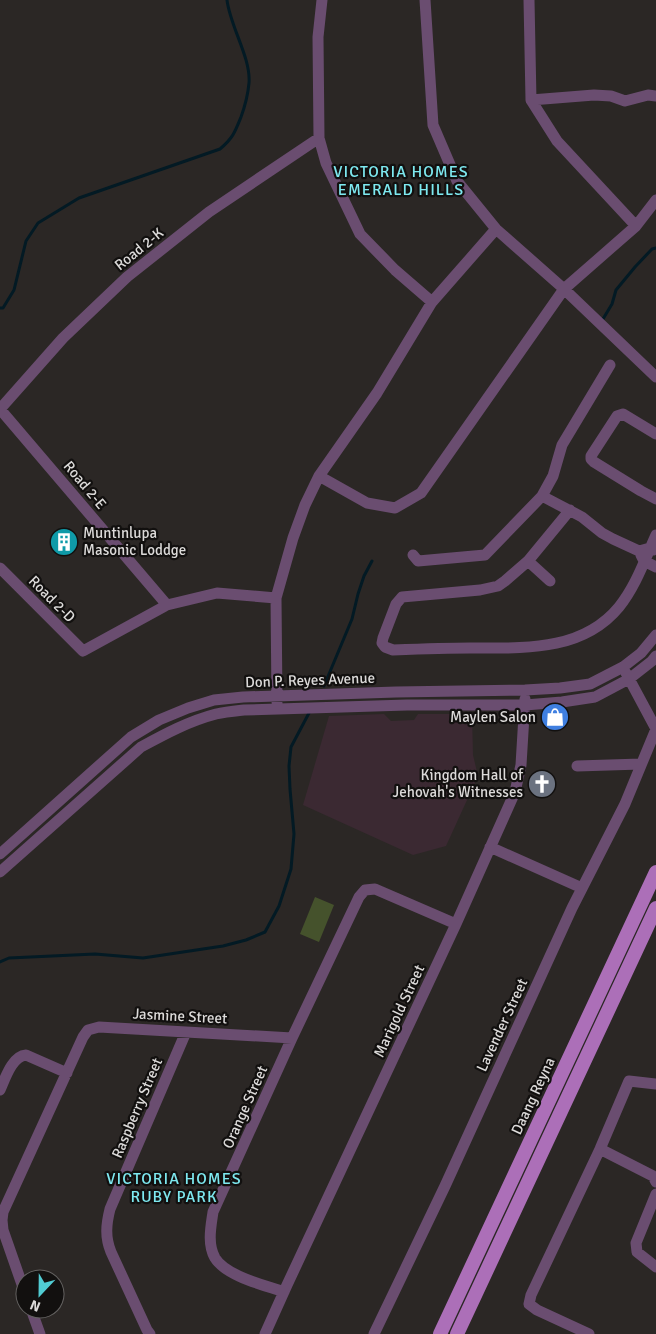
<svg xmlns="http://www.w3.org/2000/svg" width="656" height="1334" font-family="Signika,sans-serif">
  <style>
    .education { fill: #3b2932 }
    .grass { fill: #45522c }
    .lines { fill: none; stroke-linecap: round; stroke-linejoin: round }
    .stream { stroke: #031a24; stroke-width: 3 }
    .minor { stroke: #6a4d70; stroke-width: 11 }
    .major { stroke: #ac6fb8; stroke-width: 14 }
    .labels { text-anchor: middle; stroke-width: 4.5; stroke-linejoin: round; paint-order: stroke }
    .street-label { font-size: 15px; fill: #dcdad9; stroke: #12100f }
    .poi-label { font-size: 15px; fill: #dcdad9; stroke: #12100f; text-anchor: end }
    .neighbourhood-label { font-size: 16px; letter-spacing: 1px; fill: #7ee9f0; stroke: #12100f }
  </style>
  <rect width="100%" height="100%" fill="#2b2725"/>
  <!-- education -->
  <path class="education" d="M 384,714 L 391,721 L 414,720 L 418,714 L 472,714 L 473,755 L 478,776 L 446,846 L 413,855 L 303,805 L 329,716 Z"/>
  <!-- grass -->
  <path class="grass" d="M 315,897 L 334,905 L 319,942 L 300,934 Z"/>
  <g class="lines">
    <!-- stream -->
    <path class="stream" d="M 0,308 L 3,308 L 14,290 L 26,241 L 38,223 L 79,198 L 220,149 C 233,138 235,132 241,117 C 245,106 248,94 249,83 C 251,58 230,26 227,0
      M 603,319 L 612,304 L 616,290 L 635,267 L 652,249 L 656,248
      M 324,686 L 352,619 L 358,594 L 364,576 L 372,561
      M 0,962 L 9,958 L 95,954 L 143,958 L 223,946 L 246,940 L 265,932 L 279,906 L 291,869 L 294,834 L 290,789 L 289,766 L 291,747 L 309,713"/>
    <!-- minor -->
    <path class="minor" d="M 322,0 L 318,37 L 319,138 L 326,163 L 360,234 L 395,270 L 432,302
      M 425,0 L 433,125 L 457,181 L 496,229 L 564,289 L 656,377
      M 529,0 L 531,100 L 557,141 L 636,226
      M 531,100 L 594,95 L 611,96 L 625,101 L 648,95 L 656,96
      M 0,409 L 63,338 L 127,277 L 209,212 L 319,138
      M 0,409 L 167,605
      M 656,434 L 623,414 L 617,416 L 591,456 L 591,459 L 594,462 L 641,491 L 656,499
      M 319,476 L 367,503 L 395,508 L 421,493 L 564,289 L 636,226 L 656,200
      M 542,496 L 582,517 L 602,533 L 613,539 L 639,551 L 650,548 L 653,550
      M 570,510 L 528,561 L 505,581 L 498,586 L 480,590 L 402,597 L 396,604 L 383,638 L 382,643 L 385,647 L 393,650 C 419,649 445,648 470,648 C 523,648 582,652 619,607 C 636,586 645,559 656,535
      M 413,555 L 418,561 L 485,555 L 542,496 L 553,476 L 562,445 L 610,365
      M 641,555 L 644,561 L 656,567
      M 528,561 L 550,581
      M 0,568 L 83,651 L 167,605 L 217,593 L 276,598
      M 626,673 L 656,729
      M 277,702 L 276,598 L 293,538 L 305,505 L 319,476 L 377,393 L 432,302 L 496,229
      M 577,766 L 641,764
      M 490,847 L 582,888
      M 0,854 L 131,737 L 159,720 L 188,708 L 214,700 L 243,697 L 396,692 L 525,690 L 560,688 L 590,684 L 623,667 L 641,653 L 656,635
      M 0,872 L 141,747 C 165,734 189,721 216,714 C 225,712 235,711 244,710 L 407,705 L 525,705 L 562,702 L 595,697 L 629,679 L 652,661 L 656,656
      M 0,1090 C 5,1079 12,1056 26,1055 L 67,1073
      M 600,1149 L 653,1176 L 656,1182
      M 656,1194 L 636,1243 L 637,1252 L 656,1267
      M 284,1292 C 264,1285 226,1276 215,1258 C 207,1244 211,1226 213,1212 L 292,1038 L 359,897 L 365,890 L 375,889 L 456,924
      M 25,1293 L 3,1230 L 2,1220 L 3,1212 L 83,1037 L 88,1030 L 99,1027 L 292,1038
      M 31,1309 L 40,1334
      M 150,1334 L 147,1330 L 111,1252 C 105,1237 106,1225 110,1209 L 186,1032
      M 265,1334 L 287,1285 L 456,924 L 515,792 L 521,765 L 525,699
      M 374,1334 L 445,1186 L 572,908 L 625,804 L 656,729
      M 589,1334 L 537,1310 L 529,1304 L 531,1295 L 600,1149 L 629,1081 L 656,1084"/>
    <!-- major -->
    <path class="major" d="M 440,1334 L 656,872
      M 457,1334 L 656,908"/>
  </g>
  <!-- icons -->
  <defs>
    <symbol id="building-disc" viewBox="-11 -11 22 22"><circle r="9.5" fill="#0f9aa8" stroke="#12100f"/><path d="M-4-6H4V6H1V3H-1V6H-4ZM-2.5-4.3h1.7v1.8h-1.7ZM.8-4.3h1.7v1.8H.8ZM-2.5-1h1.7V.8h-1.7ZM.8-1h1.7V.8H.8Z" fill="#fff"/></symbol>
    <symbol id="shop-disc" viewBox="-11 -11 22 22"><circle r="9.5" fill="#3f7fe0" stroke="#12100f"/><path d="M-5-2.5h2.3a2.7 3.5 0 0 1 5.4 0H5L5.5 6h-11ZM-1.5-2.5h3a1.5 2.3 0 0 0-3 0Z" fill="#fff"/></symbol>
    <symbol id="church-disc" viewBox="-11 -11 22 22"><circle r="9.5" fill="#6b7280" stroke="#12100f"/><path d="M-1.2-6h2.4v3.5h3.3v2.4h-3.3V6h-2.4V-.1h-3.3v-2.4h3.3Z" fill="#fff"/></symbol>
  </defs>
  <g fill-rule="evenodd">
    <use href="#building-disc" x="48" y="526" width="32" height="32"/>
    <use href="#shop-disc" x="539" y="701" width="32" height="32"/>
    <use href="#church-disc" x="526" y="768" width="32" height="32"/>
  </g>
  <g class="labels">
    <!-- street labels -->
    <g class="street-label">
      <text transform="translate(139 249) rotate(-39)" y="5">Road 2-K</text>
      <text transform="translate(85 485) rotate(50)" y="5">Road 2-E</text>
      <text transform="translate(52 599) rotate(45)" y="5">Road 2-D</text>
      <text transform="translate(310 680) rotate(-2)" y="5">Don P. Reyes Avenue</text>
      <text transform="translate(399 1011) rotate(-65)" y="5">Marigold Street</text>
      <text transform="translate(180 1016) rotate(3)" y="5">Jasmine Street</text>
      <text transform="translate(502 1025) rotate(-65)" y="5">Lavender Street</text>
      <text transform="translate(533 1096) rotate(-65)" y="5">Daang Reyna</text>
      <text transform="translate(245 1107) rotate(-66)" y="5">Orange Street</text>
      <text transform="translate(137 1108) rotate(-67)" y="5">Raspberry Street</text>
    </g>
    <!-- poi labels -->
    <g class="poi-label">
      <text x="83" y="538" text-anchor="start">Muntinlupa<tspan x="83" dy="17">Masonic Loddge</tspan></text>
      <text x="536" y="722">Maylen Salon</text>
      <text x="523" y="780">Kingdom Hall of<tspan x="523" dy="17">Jehovah's Witnesses</tspan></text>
    </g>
    <!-- neighbourhood labels -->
    <g class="neighbourhood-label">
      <text x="401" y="177">VICTORIA HOMES<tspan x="401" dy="18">EMERALD HILLS</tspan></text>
      <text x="174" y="1184">VICTORIA HOMES<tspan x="174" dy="18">RUBY PARK</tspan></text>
    </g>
  </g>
  <!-- north arrow -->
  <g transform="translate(40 1294) rotate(202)"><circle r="24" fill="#12100f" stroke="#636160"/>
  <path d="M0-4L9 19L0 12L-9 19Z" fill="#51ccd3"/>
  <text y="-8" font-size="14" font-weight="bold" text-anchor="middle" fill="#dcdad9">N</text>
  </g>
</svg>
